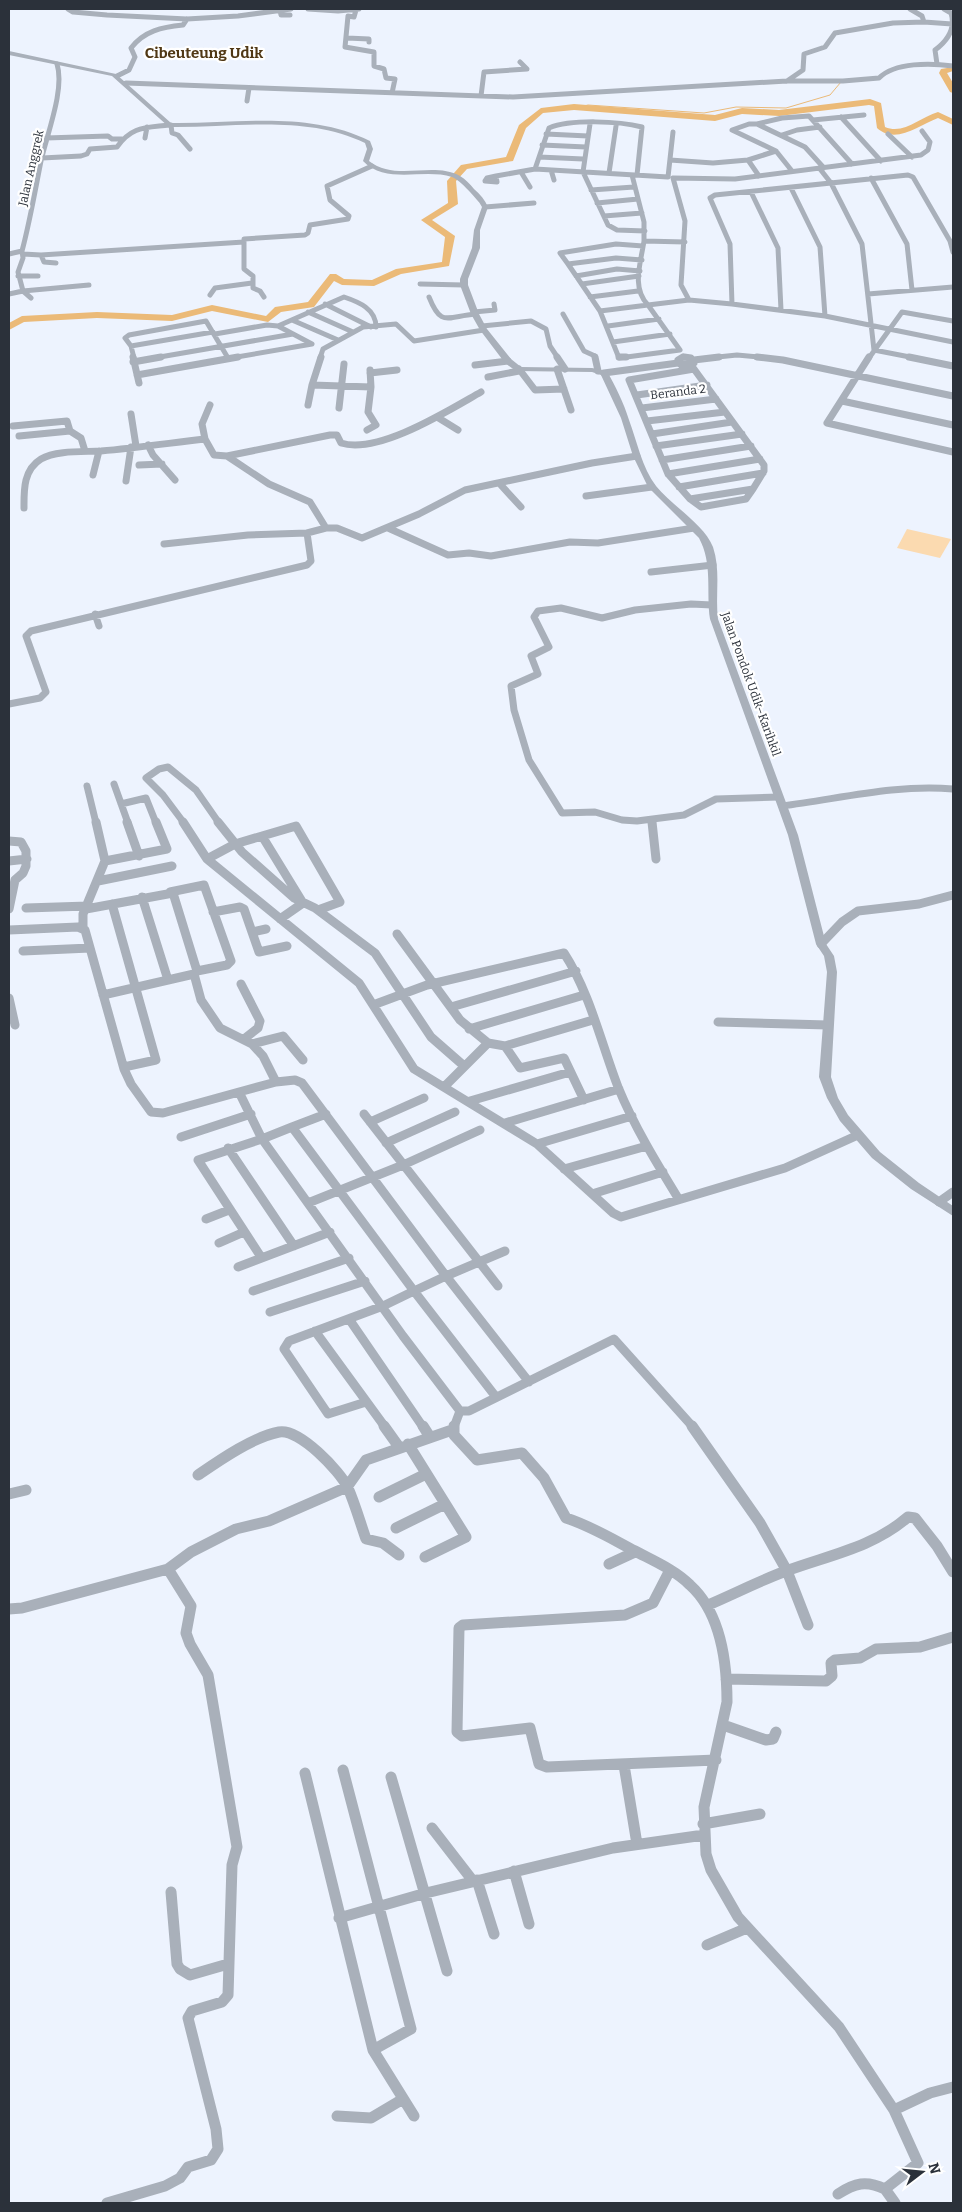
<svg xmlns="http://www.w3.org/2000/svg" width="962" height="2212" font-family="Bitter,serif">
  <style>
    .green { fill: #fbdab0 }
    .lines { fill: none; stroke-linecap: round; stroke-linejoin: round }
    .stream { stroke: #ebba78; stroke-width: 1 }
    .river { fill: #ebba78; fill-rule: evenodd }
    .minor-far3 { stroke: #a9b0ba; stroke-width: 5 }
    .minor-far2 { stroke: #a9b0ba; stroke-width: 7 }
    .minor-far1 { stroke: #a9b0ba; stroke-width: 9 }
    .minor { stroke: #a9b0ba; stroke-width: 11 }
    .tertiary { fill: #a9b0ba; fill-rule: evenodd }
    .labels { text-anchor: middle; stroke-width: 4.5; stroke-linejoin: round; paint-order: stroke }
    .far-street-label { font-size: 12px; fill: #2b313a; stroke: #fff }
    .far-quarter-label { font-size: 15px; font-weight: bold; fill: #503815; stroke: #fff }
  </style>
  <rect width="100%" height="100%" fill="#edf3fe"/>
  <!-- green -->
  <path class="green" d="M 907,529 L 951,539 L 940,558 L 897,548 Z"/>
  <g class="lines">
    <!-- stream -->
    <path class="stream" d="M 580,107 L 588,105 L 704,113 L 736,107 L 786,108 L 830,95 L 841,82"/>
    <!-- river -->
    <path class="river" d="M 953,67 L 953,71 L 947,73 L 953,83 L 953,93 L 950,92 L 939,73 L 941,69 Z
      M 870,99 L 881,103 L 885,127 C 904,135 920,117 938,112 L 953,119 L 953,125 L 938,118 C 919,125 896,145 877,128 L 874,106 L 869,105 L 779,116 L 742,114 L 715,121 L 574,110 L 543,113 L 526,128 L 513,161 L 467,169 L 456,181 L 458,204 L 432,220 L 455,236 L 449,266 L 401,274 L 374,286 L 342,285 L 334,281 L 314,307 L 281,312 L 268,322 L 212,311 L 172,321 L 97,318 L 24,322 L 9,330 L 9,323 L 22,316 L 97,312 L 172,315 L 212,305 L 266,316 L 275,307 L 308,302 L 330,274 L 336,274 L 344,279 L 372,280 L 396,269 L 442,262 L 445,237 L 421,220 L 448,203 L 447,181 L 461,165 L 506,157 L 519,125 L 541,108 L 574,104 L 715,115 L 742,108 L 779,110 Z"/>
    <!-- minor-far3 -->
    <path class="minor-far3" d="M 68,9 L 73,12 L 107,15 L 187,19 L 238,16 L 291,9
      M 308,9 L 338,11 L 359,9
      M 910,9 L 922,16 L 924,22 L 952,24
      M 280,10 L 281,15 L 290,15
      M 356,10 L 354,17 L 348,16 L 345,47 L 374,52 L 374,66 L 384,69 L 386,78 L 395,79 L 392,93
      M 347,38 L 369,39 L 369,42
      M 937,64 L 935,50 C 947,41 956,29 951,13 L 944,9
      M 117,76 L 129,70 L 135,57 L 131,48 C 144,31 162,27 183,25 L 187,19
      M 787,81 L 803,70 L 804,54 L 825,47 L 835,33 L 893,23 L 924,22
      M 126,83 L 513,97 L 787,81 L 843,81 L 879,78 C 895,62 931,63 953,66
      M 481,96 L 484,72 L 527,69 L 520,62
      M 247,101 L 249,88
      M 841,117 L 881,161
      M 813,120 L 864,115
      M 590,124 L 583,172 L 608,225 L 617,230 L 645,231
      M 757,124 L 782,118 L 809,116 L 852,164
      M 171,125 L 172,133 L 178,135 L 190,149
      M 546,134 L 588,136
      M 888,134 L 912,157
      M 782,135 L 797,130 L 820,127
      M 46,138 L 108,136 L 112,139 L 122,139
      M 145,138 L 147,127
      M 542,145 L 586,147
      M 776,151 L 732,130 L 749,124 L 757,124 L 805,147 L 824,168
      M 539,157 L 583,159
      M 42,158 L 81,156 L 87,154 L 90,149 L 117,147 C 132,126 145,128 169,125
      M 670,160 L 713,163 L 748,160
      M 820,169 L 831,183 L 862,244 L 874,350 L 915,358
      M 551,170 L 554,180
      M 521,172 L 530,187
      M 609,173 L 616,126
      M 632,175 L 644,222 L 644,241 L 685,242
      M 637,175 L 642,127 C 619,121 571,119 549,128 L 535,169 L 668,177 L 673,132
      M 496,176 L 497,182 L 485,181 L 487,178 Z
      M 496,176 L 535,169
      M 759,176 L 748,160 L 776,151 L 792,171
      M 871,178 L 907,244 L 912,290
      M 791,188 L 820,247 L 825,316
      M 591,190 L 634,187
      M 751,192 L 778,248 L 781,310
      M 597,203 L 638,199
      M 485,207 L 534,203
      M 604,216 L 642,213
      M 644,241 C 641,262 631,288 648,305
      M 9,254 L 22,251
      M 23,254 L 41,255 L 44,262 L 56,263
      M 41,255 L 244,242
      M 642,260 L 616,258 L 568,264 L 560,253 L 616,244 L 643,246
      M 568,264 L 600,311
      M 18,276 L 38,276
      M 576,276 L 617,269 L 640,271
      M 420,284 L 464,285
      M 582,284 L 639,276
      M 9,294 L 23,291 L 18,272 L 23,258 L 22,251 C 30,221 35,191 41,161 C 47,134 65,89 57,64
      M 868,294 L 953,287
      M 210,295 L 215,288 L 252,283
      M 264,297 L 260,291 L 253,288 L 253,276 L 244,269 L 244,239 L 305,235 L 308,233 L 310,225 L 348,219 L 349,216 L 330,200 L 327,186 L 372,166
      M 429,297 C 441,327 446,317 475,314
      M 590,297 L 638,291
      M 31,298 L 23,291 L 89,285
      M 689,300 L 681,285 L 685,221 L 673,178 L 735,179 L 921,155 L 928,150 L 930,142 L 922,131
      M 325,304 L 371,327
      M 732,304 L 730,244 L 710,198 L 715,195 L 908,175 L 913,177 L 950,241 L 953,252
      M 648,305 L 680,350 L 619,358 L 600,311 Z
      M 648,305 L 689,300 L 732,304 L 825,316 L 953,342
      M 308,312 L 353,332
      M 474,312 L 495,310 L 494,304
      M 563,314 L 584,351 L 595,356 L 595,358
      M 292,320 L 338,340
      M 482,326 L 531,321 L 546,329 L 550,346 L 558,358
      M 608,326 L 659,319
      M 215,334 L 267,325 L 278,326
      M 613,342 L 670,334
      M 312,344 L 278,326 L 344,297 C 359,302 376,309 376,327
      M 131,346 L 213,332
      M 134,358 L 131,346 L 125,338 L 129,335 L 206,321 L 228,358
      M 154,358 L 293,334
      M 231,358 L 312,344
      M 320,358 L 323,349 L 363,327 L 396,324 L 414,341 L 484,330
      M 681,358 L 691,358
      M 708,358 L 737,355 L 768,358
      M 869,358 L 902,312 L 953,321"/>
    <!-- minor-far2 -->
    <path class="minor-far2" d="M 133,357 L 139,383
      M 321,357 L 312,385 L 371,387 L 370,370
      M 557,357 L 565,369
      M 595,357 L 598,371
      M 619,357 L 626,357
      M 683,357 L 678,360 L 681,365 L 694,363 L 691,358 L 684,357
      M 757,357 L 783,360 L 953,396
      M 869,357 L 827,423 L 953,452
      M 909,357 L 953,366
      M 694,360 L 719,357
      M 133,362 L 161,357
      M 475,365 L 508,361
      M 691,365 L 694,369
      M 519,369 L 535,390 L 564,389
      M 557,369 L 571,410
      M 694,369 L 764,465 L 764,471 L 753,489 L 690,499 L 668,474 L 629,380 Z
      M 370,373 L 397,370
      M 604,373 L 678,363
      M 137,375 L 238,357
      M 488,377 L 519,371
      M 637,395 L 707,385
      M 842,401 L 953,425
      M 308,405 L 312,385
      M 339,408 L 344,364
      M 642,408 L 716,399
      M 131,414 L 136,446
      M 437,417 L 458,430
      M 647,421 L 725,412
      M 13,426 L 67,421 L 70,431 L 81,438 L 85,451
      M 367,430 L 376,425 L 368,412 L 371,387
      M 652,434 L 732,422
      M 19,436 L 70,431
      M 205,439 L 202,424 L 210,405
      M 148,445 L 153,455 L 175,480
      M 656,446 L 742,434
      M 227,456 L 330,435 L 337,435 L 341,443 C 378,455 449,410 481,392
      M 662,460 L 751,446
      M 139,465 L 162,464
      M 668,474 L 760,459
      M 93,475 L 99,451
      M 126,481 L 131,447
      M 499,483 L 521,507
      M 679,487 L 763,473
      M 586,496 L 652,487
      M 690,499 L 701,507 L 746,499 L 753,489
      M 24,508 C 24,491 23,470 41,459 C 56,450 84,452 101,451 C 136,448 170,443 205,439 L 214,455 L 227,456 L 269,484 L 310,502 L 326,528 L 337,528 L 362,538 L 419,514 L 465,490 L 592,463 L 637,456
      M 388,528 L 448,555 L 469,553 L 491,556 L 570,542 L 598,543 L 694,528
      M 164,544 L 248,535 L 307,533
      M 651,572 L 713,565
      M 712,605 L 691,604 L 635,610 L 602,618 L 561,608 L 538,611 L 534,617 L 549,647 L 531,656 L 538,674 L 511,686 L 514,710 L 529,760 L 562,813 L 595,812 L 622,820 L 637,821 L 684,815 L 716,799 L 779,797
      M 95,614 L 99,626
      M 9,704 L 40,698 L 46,692 L 26,636 L 31,631 L 307,565 L 311,561 L 307,533 L 326,528
      M 114,784 L 128,823
      M 87,786 L 96,823
      M 121,804 L 146,798 L 156,823
      M 782,806 C 839,799 895,784 953,789
      M 652,820 L 652,823
      M 184,823 L 163,795 L 146,778 L 159,769 L 168,767 L 196,790 L 219,823"/>
    <!-- minor-far1 -->
    <path class="minor-far1" d="M 127,822 L 139,856
      M 183,822 L 207,859 L 359,983 L 414,1069 L 537,1144 L 613,1213 L 621,1217 L 785,1168 L 858,1135
      M 218,822 L 242,852 L 294,898 L 315,908 L 375,953 L 431,1037 L 463,1065
      M 652,822 L 656,859
      M 262,836 L 303,903 L 280,919
      M 9,841 L 21,842 L 26,851 L 26,866 L 23,873 L 15,880 L 9,909
      M 207,859 L 235,844 L 296,826 L 340,902 L 318,910
      M 9,861 L 27,859
      M 105,861 L 167,849 L 156,822
      M 98,881 L 172,866
      M 170,892 L 204,885 L 231,961 L 227,965 L 197,971 L 194,974 L 201,1000 L 220,1028 L 252,1044 L 263,1056 L 276,1082 L 295,1080 L 302,1083 L 446,1276 L 414,1291 L 292,1127 L 262,1139 L 403,1336 L 460,1411 L 469,1411 L 614,1339 L 693,1427
      M 142,897 L 168,980
      M 112,904 L 156,1060 L 124,1067
      M 26,908 L 88,906
      M 86,909 L 173,893 L 197,971
      M 213,912 L 240,907 L 244,909 L 252,932 L 266,929
      M 83,927 L 83,914 L 105,861 L 96,822
      M 9,930 L 78,927 L 85,930 L 124,1069 L 131,1084 L 151,1112 L 163,1113 L 239,1092 L 262,1139 L 198,1160 L 261,1257
      M 252,932 L 259,952 L 287,946
      M 397,934 L 460,1020 L 488,1043 L 505,1046 L 593,1020
      M 821,944 L 842,922 L 858,911 L 919,904 L 953,895
      M 23,951 L 90,948
      M 241,984 L 260,1021 L 258,1028 L 244,1039
      M 103,995 L 194,974
      M 9,998 L 15,1025
      M 373,1005 L 427,985 L 564,953 C 590,993 601,1043 618,1087 C 634,1126 656,1162 678,1198
      M 451,1007 L 576,971
      M 718,1022 L 828,1025
      M 469,1029 L 584,995
      M 252,1044 L 283,1036 L 303,1060
      M 505,1046 L 520,1068 L 564,1058 L 584,1100
      M 445,1086 L 488,1043
      M 239,1092 L 276,1082
      M 470,1101 L 570,1072
      M 364,1114 L 498,1286
      M 370,1122 L 424,1098
      M 505,1123 L 619,1089
      M 292,1127 L 326,1114
      M 181,1137 L 251,1114
      M 386,1143 L 455,1112
      M 537,1144 L 632,1116
      M 228,1148 L 294,1246
      M 564,1169 L 647,1146
      M 592,1194 L 663,1172
      M 939,1202 L 953,1192
      M 308,1203 L 403,1165 L 480,1130
      M 206,1219 L 229,1210
      M 219,1243 L 244,1232
      M 505,1251 L 446,1276 L 529,1382
      M 238,1267 L 330,1232
      M 253,1291 L 349,1258
      M 270,1312 L 365,1281
      M 349,1319 L 423,1427
      M 315,1331 L 385,1427
      M 366,1402 L 328,1414 L 284,1349 L 289,1341 L 383,1306 L 414,1291 L 496,1397
      M 454,1427 L 460,1411"/>
    <!-- minor -->
    <path class="minor" d="M 384,1426 L 399,1447
      M 423,1426 L 430,1437
      M 454,1426 L 454,1435 L 477,1460 L 522,1453 L 544,1478 L 566,1518 C 591,1526 612,1539 635,1551 C 654,1561 675,1570 690,1585 C 721,1613 727,1662 727,1702 L 704,1807 L 706,1854 L 711,1870 L 738,1917 L 839,2027 L 894,2110 L 930,2093 L 953,2087
      M 692,1426 L 760,1523 L 787,1571 L 808,1625
      M 408,1444 L 466,1537 L 425,1557
      M 198,1475 C 220,1460 253,1437 279,1432 C 299,1428 340,1471 348,1488 C 355,1504 360,1522 366,1539 L 383,1543 L 399,1555
      M 9,1494 L 26,1490
      M 379,1497 L 426,1474
      M 396,1528 L 445,1504
      M 609,1564 L 635,1552
      M 670,1570 L 653,1603 L 625,1615 L 463,1625 L 459,1628 L 457,1732 L 462,1736 L 530,1728 L 539,1764 L 547,1767 L 716,1760
      M 708,1605 C 734,1594 759,1581 786,1571 C 829,1555 872,1548 908,1517 L 915,1518 L 937,1546 L 953,1572
      M 9,1609 L 22,1608 L 168,1569 L 191,1552 L 236,1529 L 269,1521 L 347,1487 L 366,1460 L 452,1430
      M 726,1679 L 826,1681 L 832,1676 L 831,1663 L 835,1660 L 860,1658 L 876,1649 L 920,1647 L 953,1637
      M 723,1725 L 766,1740 L 773,1739 L 776,1732
      M 624,1765 L 637,1844
      M 343,1770 L 411,2029 L 373,2050
      M 305,1773 L 373,2050 L 414,2116
      M 391,1777 L 447,1971
      M 703,1824 L 760,1814
      M 432,1828 L 473,1881
      M 514,1871 L 529,1924
      M 477,1880 L 494,1934
      M 171,1892 L 177,1964 L 180,1969 L 190,1975 L 228,1964
      M 339,1918 L 426,1893 L 613,1848 L 704,1835
      M 707,1945 L 747,1928
      M 894,2110 L 918,2163 L 885,2189 L 895,2203
      M 337,2116 L 371,2118 L 403,2099
      M 838,2194 C 855,2183 866,2180 885,2189
      M 107,2203 L 165,2186 L 180,2178 L 188,2167 L 211,2160 L 218,2149 L 216,2129 L 188,2018 L 192,2011 L 222,2002 L 228,1995 L 232,1865 L 237,1847 L 208,1675 L 190,1644 L 186,1633 L 191,1606 L 168,1569"/>
    <!-- tertiary -->
    <path class="tertiary" d="M 9,51 L 116,74 L 171,123 C 237,124 308,110 370,141 L 373,149 L 369,161 C 395,182 433,161 460,176 C 465,179 470,184 474,189 C 480,194 485,200 488,207 L 480,230 L 480,248 L 468,279 L 468,285 L 479,314 L 487,329 L 511,359 L 521,367 L 592,368 L 607,371 C 615,386 624,403 629,420 C 637,441 642,468 656,486 C 672,506 704,524 713,547 C 721,571 715,595 718,619 L 798,835 L 826,944 L 834,956 L 837,972 L 831,1077 L 838,1098 L 848,1115 L 880,1152 L 919,1183 L 953,1206 L 953,1216 L 911,1189 L 872,1158 L 840,1121 L 827,1098 L 819,1077 L 827,972 L 824,956 L 816,944 L 788,835 L 710,619 C 706,592 713,564 699,538 L 648,487 L 633,456 L 621,418 L 601,375 L 592,372 L 516,371 L 505,363 L 480,330 L 471,314 L 460,285 L 460,279 L 472,248 L 474,230 L 482,207 C 479,201 474,197 470,192 C 465,187 459,180 452,177 C 424,168 386,185 363,161 L 367,149 L 365,143 C 305,114 234,128 169,127 L 112,76 L 9,55 Z"/>
  </g>
  <g class="labels">
    <!-- far-street labels -->
    <g class="far-street-label">
      <text transform="translate(31 168) rotate(-77)" y="4">Jalan Anggrek</text>
      <text transform="translate(678 392) rotate(-7)" y="4">Beranda 2</text>
      <text transform="translate(751 684) rotate(70)" y="4">Jalan Pondok Udik–Karihkil</text>
    </g>
    <!-- far-quarter labels -->
    <g class="far-quarter-label">
      <text x="204" y="58">Cibeuteung Udik</text>
    </g>
  </g>
  <!-- border -->
  <rect width="962" height="2212" fill="none" stroke="#2b313a" stroke-width="20"/>
  <!-- north arrow -->
  <g transform="translate(922 2172) rotate(74)" stroke="#ffffff" stroke-width="4" paint-order="stroke">
  <path d="M0-4L9 19L0 12L-9 19Z" fill="#2b313a"/>
  <text y="-8" font-size="14" font-weight="bold" text-anchor="middle" fill="#2b313a">N</text>
  </g>
</svg>
